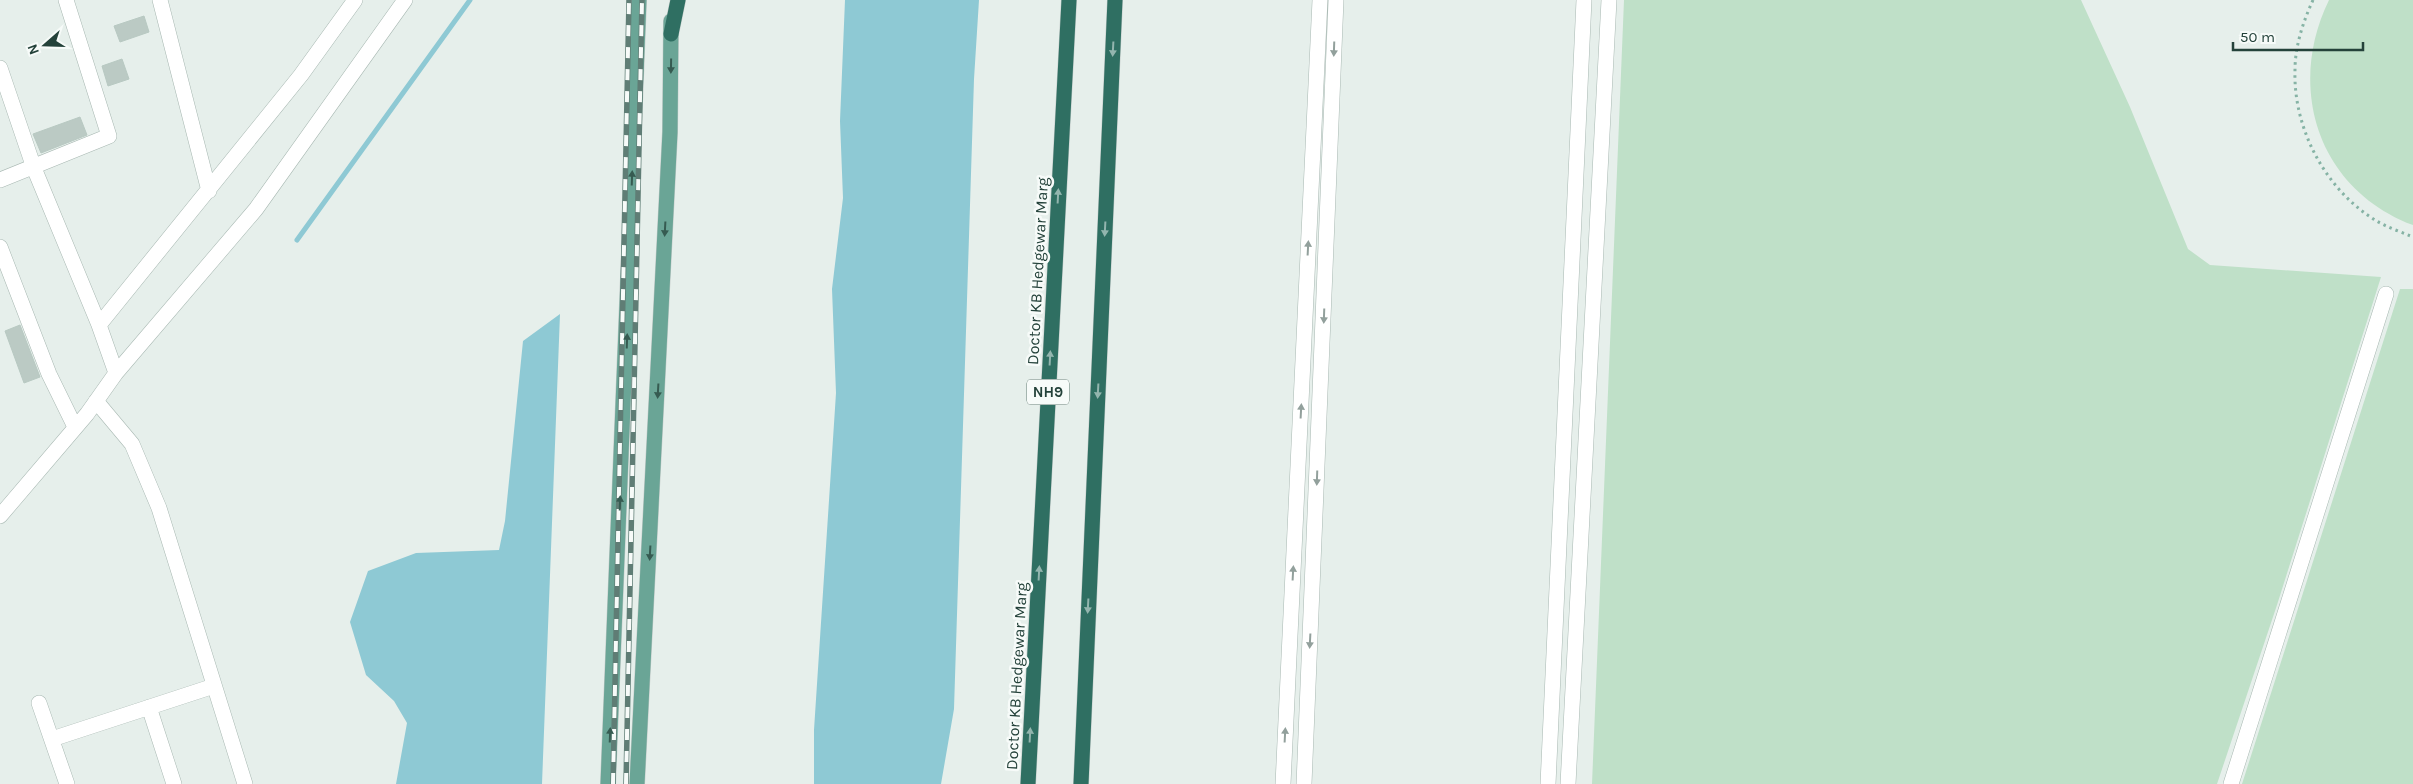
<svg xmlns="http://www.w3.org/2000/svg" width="2413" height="784" font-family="Karla,sans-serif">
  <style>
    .green { fill: #bfe0c8 }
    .water { fill: #8ec9d4 }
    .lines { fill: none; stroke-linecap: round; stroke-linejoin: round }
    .stream { stroke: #8ec9d4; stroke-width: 5 }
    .building { fill: #bbcac4; stroke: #b8c9c2 }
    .minor-casing { stroke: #a8b8b2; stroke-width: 16 }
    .major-casing { stroke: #c2cac8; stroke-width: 16 }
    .highway-casing { stroke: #c2cac8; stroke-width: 16 }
    .path { stroke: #86b3a5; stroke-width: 3; stroke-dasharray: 2.5 4; stroke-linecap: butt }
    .minor { stroke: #fff; stroke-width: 15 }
    .major { stroke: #6aa596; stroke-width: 15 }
    .highway { stroke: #2f6f62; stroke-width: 15 }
    .rail-casing { stroke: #5f7d75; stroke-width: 5.5 }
    .rail { stroke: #f7fbf9; stroke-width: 4; stroke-dasharray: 11; stroke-linecap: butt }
    .oneway { fill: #93b5ae }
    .oneway2 { fill: #92a09c }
    .oneway3 { fill: #365b51 }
    .labels { text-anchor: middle; stroke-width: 5; stroke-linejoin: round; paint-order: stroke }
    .shield { fill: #f7fbf9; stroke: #637a73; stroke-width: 1 }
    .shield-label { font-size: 15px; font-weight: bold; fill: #24423a }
    .street-label { font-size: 16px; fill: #24423a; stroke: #f7fbf9 }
  </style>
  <rect width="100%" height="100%" fill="#e6efeb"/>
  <!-- green -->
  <path class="green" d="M 1624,0 L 2081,0 L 2130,107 L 2188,249 L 2210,265 L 2381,277 L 2277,605 L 2217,784 L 1592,784 Z
    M 2329,0 L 2413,0 L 2413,225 C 2318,189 2286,88 2329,0 Z
    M 2400,289 L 2413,289 L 2413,784 L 2242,784 Z"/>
  <!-- water -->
  <path class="water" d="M 845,0 L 979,0 L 974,79 L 954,709 L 941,784 L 814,784 L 814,730 L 836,393 L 832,289 L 843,198 L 840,121 Z
    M 560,314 L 542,784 L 396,784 L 407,723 L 394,701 L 366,675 L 350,622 L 368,571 L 416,553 L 499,550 L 505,521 L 523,341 Z"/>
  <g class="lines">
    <!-- stream -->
    <path class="stream" d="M 297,240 L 470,0"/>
  </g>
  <!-- building -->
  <path class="building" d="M 144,16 L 149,32 L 120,42 L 114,26 Z
    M 122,59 L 129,79 L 108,86 L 102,66 Z
    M 80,117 L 87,135 L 41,153 L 33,134 Z
    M 20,325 L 40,377 L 24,383 L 5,331 Z"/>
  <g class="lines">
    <defs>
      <path id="minor" d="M 160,0 L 209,191
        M 0,68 L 34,168 L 99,325 L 301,75 L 355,0
        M 0,180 L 109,136 L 66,0
        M 0,247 L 49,374 L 75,427
        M 99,325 L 116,373
        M 96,401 L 132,444 L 159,508 L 245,784
        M 0,516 L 87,414 L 116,373 L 256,209 L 405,0
        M 39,703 L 67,784
        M 149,707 L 174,784
        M 52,739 L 214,686
        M 1283,784 L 1320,0
        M 1304,784 L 1336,0
        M 1548,784 L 1584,0
        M 1568,784 L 1609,0
        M 2231,784 L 2386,294"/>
      <path id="major" d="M 608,784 L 639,0
        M 637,784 L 670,132 L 671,21"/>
      <path id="highway" d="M 671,34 L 678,0
        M 1028,784 L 1069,0
        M 1081,784 L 1115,0"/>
    </defs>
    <!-- minor casing -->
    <use href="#minor" class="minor-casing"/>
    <!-- major casing -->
    <use href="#major" class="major-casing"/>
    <!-- highway casing -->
    <use href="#highway" class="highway-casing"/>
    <!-- path -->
    <path class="path" d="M 2313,0 C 2303,22 2295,46 2295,70 C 2293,128 2325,189 2375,220 C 2386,227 2401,232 2413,237"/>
    <!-- minor -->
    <use href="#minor" class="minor"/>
    <!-- major -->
    <use href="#major" class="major"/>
    <!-- highway -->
    <use href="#highway" class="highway"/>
    <defs>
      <path id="rail" d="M 613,784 L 629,0
        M 626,784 L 642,0"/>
    </defs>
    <!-- rail casing -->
    <use href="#rail" class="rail-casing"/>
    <!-- rail -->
    <use href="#rail" class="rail"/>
  </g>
  <!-- one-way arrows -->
  <defs><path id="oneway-solid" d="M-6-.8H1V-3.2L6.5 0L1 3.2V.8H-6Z" transform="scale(1.25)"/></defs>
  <g class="oneway">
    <use href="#oneway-solid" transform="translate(1113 49) rotate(93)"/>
    <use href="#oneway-solid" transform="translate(1058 196) rotate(-87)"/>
    <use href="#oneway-solid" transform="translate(1105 229) rotate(93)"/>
    <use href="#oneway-solid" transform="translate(1050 358) rotate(-87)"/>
    <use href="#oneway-solid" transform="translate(1098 391) rotate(93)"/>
    <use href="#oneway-solid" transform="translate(1039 573) rotate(-87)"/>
    <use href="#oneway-solid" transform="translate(1088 606) rotate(93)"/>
    <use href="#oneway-solid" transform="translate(1030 735) rotate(-87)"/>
  </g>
  <g class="oneway2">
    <use href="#oneway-solid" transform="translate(1334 49) rotate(92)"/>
    <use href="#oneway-solid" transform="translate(1308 248) rotate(-87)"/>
    <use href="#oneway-solid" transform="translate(1324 316) rotate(92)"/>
    <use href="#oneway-solid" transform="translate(1301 411) rotate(-87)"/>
    <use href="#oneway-solid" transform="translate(1317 478) rotate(92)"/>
    <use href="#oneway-solid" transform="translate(1293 573) rotate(-87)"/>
    <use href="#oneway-solid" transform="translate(1310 641) rotate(93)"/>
    <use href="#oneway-solid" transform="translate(1285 735) rotate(-87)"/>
  </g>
  <g class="oneway3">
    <use href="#oneway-solid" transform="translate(671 66) rotate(91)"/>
    <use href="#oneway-solid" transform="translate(632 178) rotate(-88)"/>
    <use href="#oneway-solid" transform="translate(665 229) rotate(93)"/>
    <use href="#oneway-solid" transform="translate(627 341) rotate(-88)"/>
    <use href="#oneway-solid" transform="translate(658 391) rotate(93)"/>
    <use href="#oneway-solid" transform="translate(620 503) rotate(-88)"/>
    <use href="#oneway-solid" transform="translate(650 553) rotate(93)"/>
    <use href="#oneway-solid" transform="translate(610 735) rotate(-88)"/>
  </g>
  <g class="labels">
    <!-- shield labels -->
    <rect class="shield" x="1027" y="379.5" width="42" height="25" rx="4"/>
    <g class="shield-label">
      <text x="1048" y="397">NH9</text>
    </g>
    <!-- street labels -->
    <g class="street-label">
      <text transform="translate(1037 271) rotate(-87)" y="6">Doctor KB Hedgewar Marg</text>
      <text transform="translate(1016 676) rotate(-87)" y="6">Doctor KB Hedgewar Marg</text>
    </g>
  </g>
  <!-- north arrow -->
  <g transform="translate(45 45) rotate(250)" stroke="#f7fbf9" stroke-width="4" paint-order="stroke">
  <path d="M0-4L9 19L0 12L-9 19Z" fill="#24423a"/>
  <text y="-8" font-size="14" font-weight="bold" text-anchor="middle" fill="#24423a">N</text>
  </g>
  <!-- scale -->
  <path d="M2233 42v8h130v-8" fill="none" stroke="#24423a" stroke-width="2.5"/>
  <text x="2240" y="42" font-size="15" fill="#24423a" stroke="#f7fbf9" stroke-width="4" paint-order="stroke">50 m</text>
</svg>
